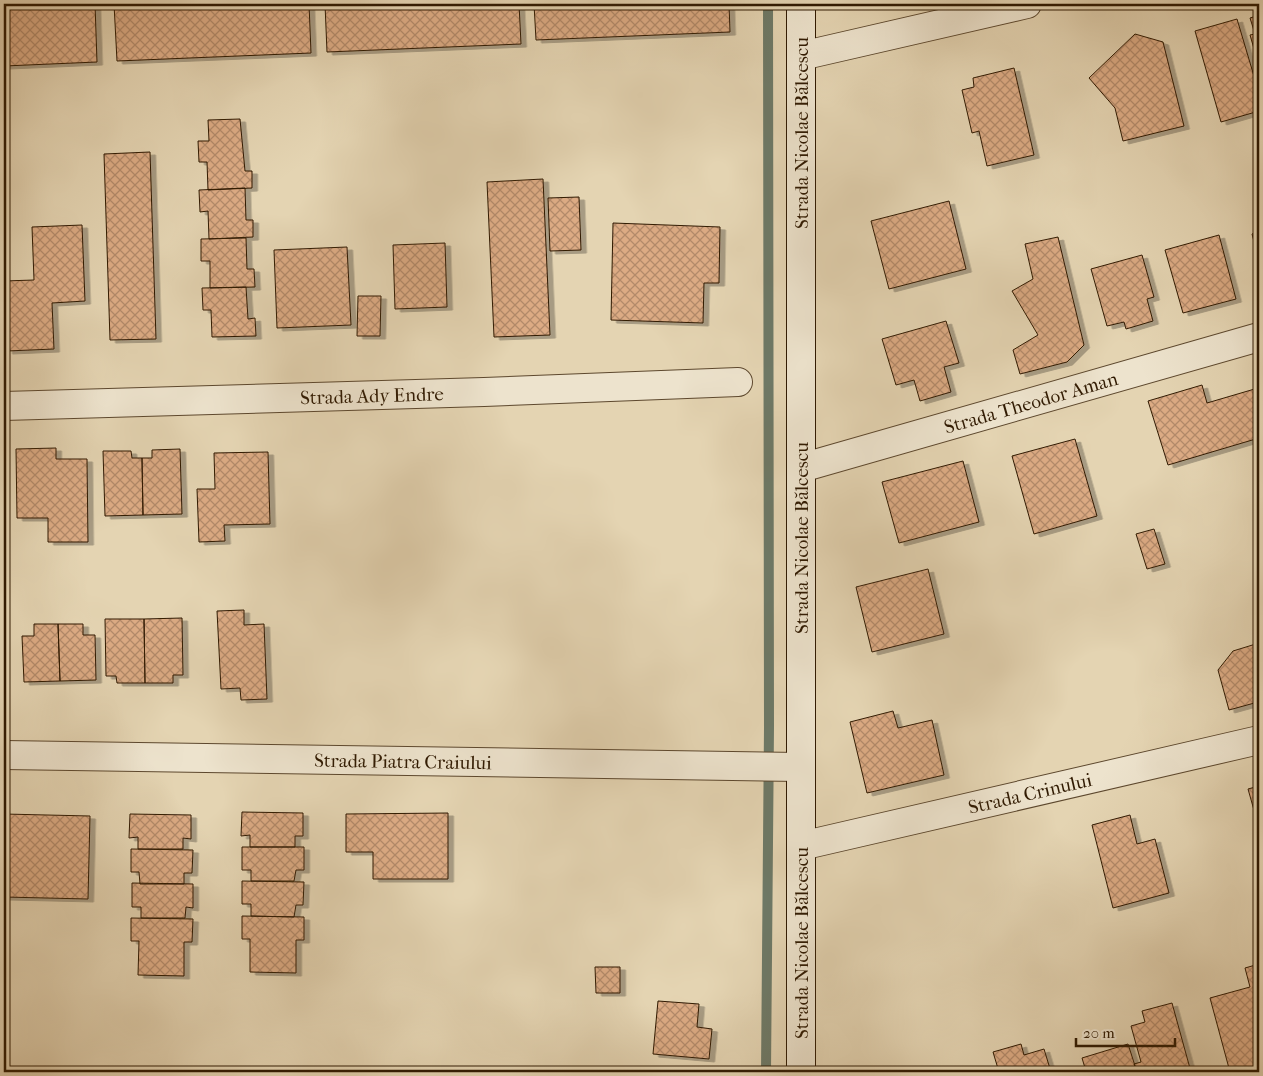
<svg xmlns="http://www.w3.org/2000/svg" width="1263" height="1076" font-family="'IM FELL French Canon',serif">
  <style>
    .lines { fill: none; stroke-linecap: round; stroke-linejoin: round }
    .stream { stroke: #6d7967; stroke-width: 10 }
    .building { fill: url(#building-cross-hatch); stroke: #301a02; filter: url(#shadow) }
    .street-casing { stroke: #5d482e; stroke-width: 30 }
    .secondary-casing { stroke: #301a02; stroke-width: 30 }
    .street { stroke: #ede3cd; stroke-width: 28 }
    .secondary { stroke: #ede3cd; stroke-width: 28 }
    .labels { text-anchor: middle; stroke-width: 5; stroke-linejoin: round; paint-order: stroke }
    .street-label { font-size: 19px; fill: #301a02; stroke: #ede3cd }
  </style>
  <defs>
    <pattern id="building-cross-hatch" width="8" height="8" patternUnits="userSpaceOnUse" patternTransform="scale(1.25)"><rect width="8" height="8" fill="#dcab84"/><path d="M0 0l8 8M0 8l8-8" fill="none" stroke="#b38a6a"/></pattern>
    <filter id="shadow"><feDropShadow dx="5.5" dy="3" stdDeviation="0" flood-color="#0004"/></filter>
  </defs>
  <rect width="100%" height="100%" fill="#e4d4b2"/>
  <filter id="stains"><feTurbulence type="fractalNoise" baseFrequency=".004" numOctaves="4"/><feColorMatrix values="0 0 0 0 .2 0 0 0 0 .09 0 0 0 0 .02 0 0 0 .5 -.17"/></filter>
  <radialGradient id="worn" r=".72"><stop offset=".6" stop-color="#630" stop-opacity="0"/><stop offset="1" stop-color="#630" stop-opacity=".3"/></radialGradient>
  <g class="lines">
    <!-- stream -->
    <path class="stream" d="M 766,1072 L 769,727 L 768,4"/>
  </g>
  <!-- building -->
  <path class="building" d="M 4,4 L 95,4 L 97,62 L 4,66 Z
    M 114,4 L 309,4 L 311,53 L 117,61 Z
    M 325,4 L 519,4 L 521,44 L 327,52 Z
    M 534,4 L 729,4 L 730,32 L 536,40 Z
    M 1259,15 L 1259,66 L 1250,35 L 1255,34 L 1250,18 Z
    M 1237,19 L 1259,93 L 1259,111 L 1221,122 L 1195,31 Z
    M 1135,34 L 1163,42 L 1184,126 L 1123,141 L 1115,108 L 1089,78 Z
    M 1014,68 L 1034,155 L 987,166 L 979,131 L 972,133 L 962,90 L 974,87 L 973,78 Z
    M 240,119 L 245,171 L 252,171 L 252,188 L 208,190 L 207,162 L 199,162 L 198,141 L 209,141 L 208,120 Z
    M 150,152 L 156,339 L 110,340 L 104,154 Z
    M 543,179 L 550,335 L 494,337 L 487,182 Z
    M 245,188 L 246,220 L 253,220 L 253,237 L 209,239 L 208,211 L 200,212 L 199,190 Z
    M 579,197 L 581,250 L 550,251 L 548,198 Z
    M 949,201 L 966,269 L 889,289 L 871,221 Z
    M 613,223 L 720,227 L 719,283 L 704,283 L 703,323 L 611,320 Z
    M 82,225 L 85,301 L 52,303 L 54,349 L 7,351 L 4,281 L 34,280 L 32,227 Z
    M 1259,231 L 1259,261 L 1252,234 Z
    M 1219,235 L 1236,299 L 1183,313 L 1165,250 Z
    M 1058,237 L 1084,345 L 1067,362 L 1020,374 L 1013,350 L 1038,335 L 1012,291 L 1033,279 L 1025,244 Z
    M 246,238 L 247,269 L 254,269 L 255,287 L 210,288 L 210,261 L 201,261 L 201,239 Z
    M 445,243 L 447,307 L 395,309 L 393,245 Z
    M 347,247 L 351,325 L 277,328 L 274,250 Z
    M 1142,255 L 1154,297 L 1147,299 L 1153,321 L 1126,329 L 1124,322 L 1107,326 L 1091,269 Z
    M 246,287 L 248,319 L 255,318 L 256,336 L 212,337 L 211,310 L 203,310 L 202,288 Z
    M 358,296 L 381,296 L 380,336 L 357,336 Z
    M 946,321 L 959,363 L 944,367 L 951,392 L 920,401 L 914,380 L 896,385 L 882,339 Z
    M 1202,385 L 1207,403 L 1258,388 L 1259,438 L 1168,465 L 1148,401 Z
    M 1075,439 L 1097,516 L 1034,534 L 1012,456 Z
    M 56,448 L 56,459 L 87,459 L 88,542 L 48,542 L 48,518 L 17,518 L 16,449 Z
    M 180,449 L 182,514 L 143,515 L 142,458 L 152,458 L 152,450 Z
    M 103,451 L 131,451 L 132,458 L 142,458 L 143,515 L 105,516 Z
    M 268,452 L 270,524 L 224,525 L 225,541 L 199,542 L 197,489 L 215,489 L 214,453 Z
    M 963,461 L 979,522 L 899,543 L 882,482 Z
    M 1154,529 L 1165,564 L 1147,569 L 1136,534 Z
    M 928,569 L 944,634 L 872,652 L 856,587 Z
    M 244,610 L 244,625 L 264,624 L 267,699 L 241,700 L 240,688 L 221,689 L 217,611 Z
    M 182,618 L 183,675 L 173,675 L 173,683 L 145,683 L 144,619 Z
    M 105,619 L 144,619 L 145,683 L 117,683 L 116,676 L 106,676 Z
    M 34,624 L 58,624 L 60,681 L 24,682 L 22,636 L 34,636 Z
    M 58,624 L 83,624 L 83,635 L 95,635 L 96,680 L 60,681 Z
    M 1259,643 L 1259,706 L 1258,702 L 1229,710 L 1218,670 L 1233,651 Z
    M 893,711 L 898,728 L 932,720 L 944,775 L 867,793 L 850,722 Z
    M 1259,786 L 1259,828 L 1248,789 Z
    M 242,812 L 303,813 L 303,836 L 295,836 L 295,847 L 250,847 L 250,835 L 241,836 Z
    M 448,813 L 448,879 L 373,879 L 373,852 L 346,852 L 346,814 Z
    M 4,814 L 90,816 L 88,899 L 4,897 Z
    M 130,814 L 191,815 L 191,839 L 183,838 L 183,849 L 138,849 L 138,837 L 129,838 Z
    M 1130,815 L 1137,844 L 1155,839 L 1169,893 L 1113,908 L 1092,825 Z
    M 242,847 L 304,847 L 304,870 L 296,870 L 294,881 L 251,881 L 251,870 L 242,870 Z
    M 131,849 L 193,850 L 192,873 L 184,873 L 184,884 L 140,884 L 139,872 L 131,872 Z
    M 242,881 L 304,882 L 303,905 L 296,905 L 294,917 L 251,916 L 251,904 L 242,904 Z
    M 132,883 L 193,884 L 193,908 L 186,907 L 185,918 L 141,918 L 141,907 L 132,907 Z
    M 242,916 L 304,917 L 304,940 L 296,940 L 296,973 L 250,972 L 250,939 L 242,939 Z
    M 131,918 L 193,919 L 192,942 L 184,942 L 184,976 L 138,975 L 139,941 L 131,941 Z
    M 1259,964 L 1259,1021 L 1258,1022 L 1259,1027 L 1259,1072 L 1230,1072 L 1210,998 L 1250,987 L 1245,968 Z
    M 595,967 L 620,967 L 620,993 L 596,993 Z
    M 658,1001 L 699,1004 L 697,1027 L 712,1029 L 709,1059 L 653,1054 Z
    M 1172,1003 L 1191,1072 L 1137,1072 L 1134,1064 L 1141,1062 L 1131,1026 L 1145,1022 L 1142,1011 Z
    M 1021,1044 L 1024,1055 L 1044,1049 L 1051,1072 L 999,1072 L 993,1052 Z
    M 1128,1044 L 1137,1072 L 1072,1072 L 1085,1068 L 1082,1058 Z"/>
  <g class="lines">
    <defs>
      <g id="street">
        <path d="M 801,56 L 1027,4"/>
        <path id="s1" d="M 4,406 L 484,392 L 738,382"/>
        <path id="s2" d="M 801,468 L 1259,337"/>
        <path id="s3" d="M 4,755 L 801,767"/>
        <path id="s4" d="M 801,846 L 1259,740"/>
      </g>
      <path id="secondary" d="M 801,4 L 801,1072"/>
    </defs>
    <!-- street casing -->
    <use href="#street" class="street-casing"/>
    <!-- secondary casing -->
    <use href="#secondary" class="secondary-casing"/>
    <!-- street -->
    <use href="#street" class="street"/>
    <!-- secondary -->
    <use href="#secondary" class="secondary"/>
  </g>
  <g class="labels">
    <!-- street labels -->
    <g class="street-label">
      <text transform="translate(801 133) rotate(-90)" y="7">Strada Nicolae Bălcescu</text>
      <text dy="7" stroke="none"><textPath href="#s1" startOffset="368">Strada Ady Endre</textPath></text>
      <text dy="7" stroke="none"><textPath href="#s2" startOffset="239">Strada Theodor Aman</textPath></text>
      <text transform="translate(801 538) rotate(-90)" y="7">Strada Nicolae Bălcescu</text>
      <text dy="7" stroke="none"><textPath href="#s3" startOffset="399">Strada Piatra Craiului</textPath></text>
      <text dy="7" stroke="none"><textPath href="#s4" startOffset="235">Strada Crinului</textPath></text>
      <text transform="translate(801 943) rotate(-90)" y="7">Strada Nicolae Bălcescu</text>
    </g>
  </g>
  <!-- margin -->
  <rect width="1263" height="1076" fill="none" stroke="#e4d4b2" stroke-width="20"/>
  <rect x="5" y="5" width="1253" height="1066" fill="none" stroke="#301a02" stroke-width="2.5"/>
  <rect x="10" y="10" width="1243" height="1056" fill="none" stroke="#301a02"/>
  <!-- scale -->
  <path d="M1076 1038v8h99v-8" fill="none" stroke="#301a02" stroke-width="2.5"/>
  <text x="1083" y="1038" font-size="15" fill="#301a02" stroke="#ede3cd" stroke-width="4" paint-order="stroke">20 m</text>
  <rect width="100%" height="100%" filter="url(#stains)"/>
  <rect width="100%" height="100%" fill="url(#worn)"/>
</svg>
